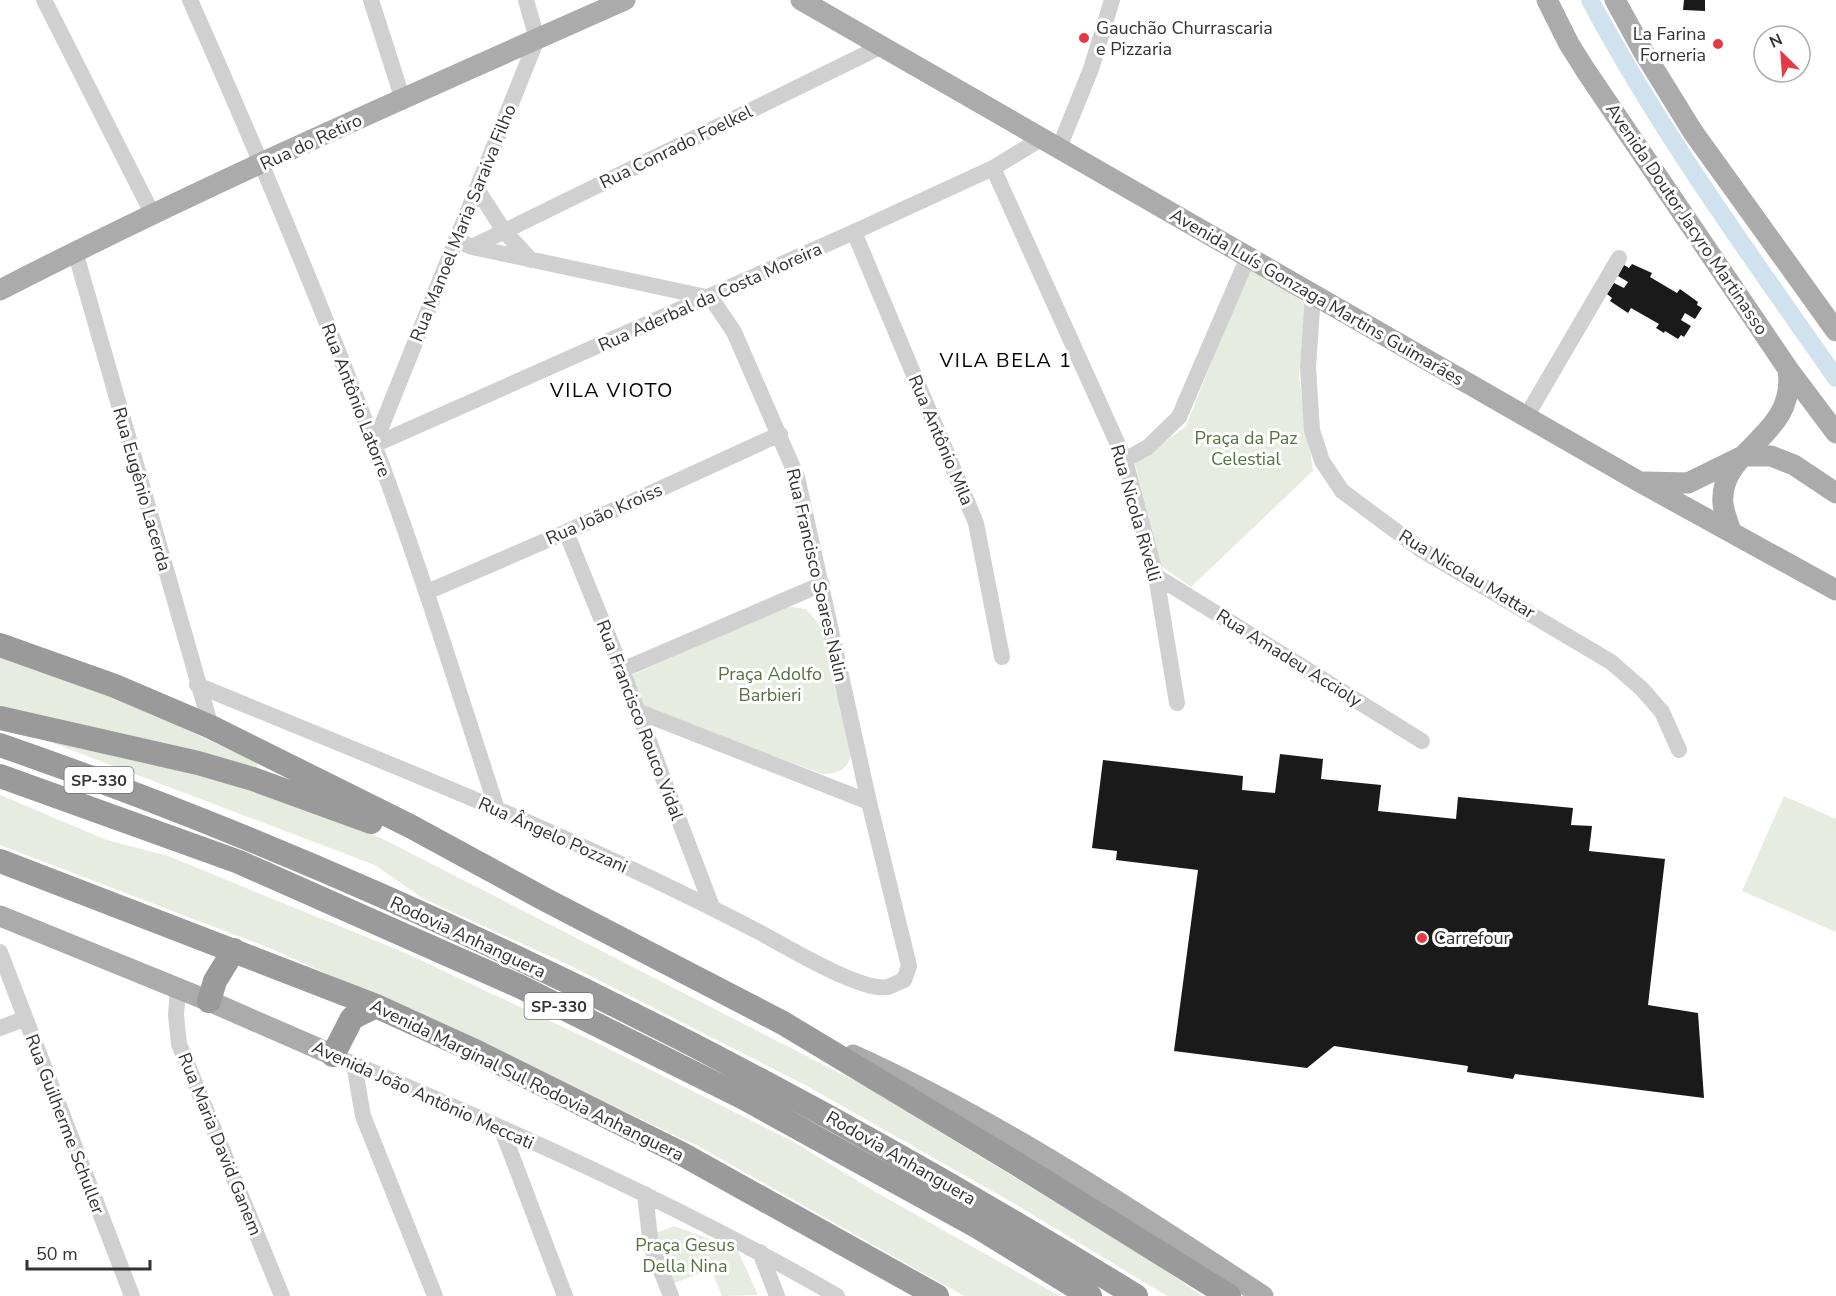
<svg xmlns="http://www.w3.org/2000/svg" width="1836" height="1296" font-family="'Nunito Sans',sans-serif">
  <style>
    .green { fill: #e6ecdf }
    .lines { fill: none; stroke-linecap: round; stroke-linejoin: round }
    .canal { stroke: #cfe2ee; stroke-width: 18 }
    .building { fill: #1a1a1a }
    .minor { stroke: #d0d0d0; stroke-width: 16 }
    .major { stroke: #ababab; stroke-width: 21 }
    .highway { stroke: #9a9a9a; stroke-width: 24 }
    .poi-dot { fill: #e63946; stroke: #fff; stroke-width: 2 }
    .labels { text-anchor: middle; stroke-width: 6; stroke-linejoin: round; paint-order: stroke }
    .shield { fill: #fff; stroke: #707070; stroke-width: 1.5 }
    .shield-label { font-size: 16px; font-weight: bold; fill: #333 }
    .poi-label { font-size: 18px; fill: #333; stroke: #fff; text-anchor: start }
    .street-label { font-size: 18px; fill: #333; stroke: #fff }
    .park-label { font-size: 18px; fill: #56703f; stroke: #fff }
    .neighbourhood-label { font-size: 20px; letter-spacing: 1.5px; fill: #000; stroke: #fff }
  </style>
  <rect width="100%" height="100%" fill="#fff"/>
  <!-- green -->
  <path class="green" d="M 1250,266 L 1305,303 L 1299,377 L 1313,471 L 1191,587 L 1161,566 L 1135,464 L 1186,426 Z
    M 786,606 L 806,609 L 823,629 L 852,751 C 848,769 841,773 823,774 L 640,708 L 628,677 Z
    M 0,657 L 129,703 L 258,763 L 256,768 L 0,713 Z
    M 45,740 L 237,782 L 332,816 L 385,840 L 861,1084 L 1149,1259 L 1202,1296 L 1167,1296 L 1020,1207 L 809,1087 L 571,966 L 422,898 L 375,865 Z
    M 0,795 L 107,840 L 168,856 L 403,952 L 599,1044 L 794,1142 L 874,1191 L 1060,1296 L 964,1296 L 698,1146 L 449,1029 L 272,949 L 0,845 Z
    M 1784,796 L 1836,819 L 1836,932 L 1742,891 Z
    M 674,1226 L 737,1249 L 758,1295 L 722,1296 L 711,1269 L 672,1284 L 655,1233 Z"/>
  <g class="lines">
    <!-- canal -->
    <path class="canal" d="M 1590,0 C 1661,133 1750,255 1836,378"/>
  </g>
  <!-- building -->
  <path class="building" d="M 1684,0 L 1705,0 L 1705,11 L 1683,10 Z
    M 1632,264 L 1652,273 L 1650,277 L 1677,293 L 1680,289 L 1698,302 L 1697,305 L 1702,308 L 1695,319 L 1685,313 L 1681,320 L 1691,326 L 1684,337 L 1681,335 L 1678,339 L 1665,331 L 1664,333 L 1656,328 L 1659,324 L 1631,308 L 1628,313 L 1610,301 L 1612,298 L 1607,294 L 1614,283 L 1624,288 L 1628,282 L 1618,276 L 1624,265 L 1629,268 Z
    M 1280,754 L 1323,759 L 1321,779 L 1381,785 L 1378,811 L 1456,819 L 1458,797 L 1573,808 L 1571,825 L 1592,826 L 1589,851 L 1665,859 L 1648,1005 L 1698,1013 L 1704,1098 L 1515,1074 L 1513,1079 L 1467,1072 L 1468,1066 L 1334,1046 L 1307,1068 L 1174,1051 L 1198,870 L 1116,860 L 1117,851 L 1092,848 L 1103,760 L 1243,776 L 1242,790 L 1275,793 Z"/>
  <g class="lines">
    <!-- minor -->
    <path class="minor" d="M 44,0 L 153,215
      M 190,0 C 255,146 317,294 374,444 C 419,564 457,686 497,809
      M 371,0 L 403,100
      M 1059,148 L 1091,69 L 1112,0
      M 993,168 L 1125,460 L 1156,576 L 1177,703
      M 477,189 L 504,231 L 531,260
      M 854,232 L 976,523 L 1002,657
      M 472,247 L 880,47
      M 75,251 L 211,727
      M 1313,295 L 1308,367 L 1312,430 L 1322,461 L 1342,491 L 1420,549 L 1611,662 L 1642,689 L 1662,712 L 1679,750
      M 1526,417 L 1619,258
      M 374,445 L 854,232 L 993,168 L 1041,139
      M 374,445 L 537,39 L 526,0
      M 1125,460 L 1148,447 L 1179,417 L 1248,257
      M 566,532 L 622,670 L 712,907
      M 1156,576 L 1422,741
      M 427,592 L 566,532 L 780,434
      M 622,670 L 822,584
      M 197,685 C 386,763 578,837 759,932 C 785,946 861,992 888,987 C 893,985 899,982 904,980 L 909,966 L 869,802 L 797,477 L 734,332 L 711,298 L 472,247 L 457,240
      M 637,711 L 869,802
      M 0,952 L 132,1296
      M 178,989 L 176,1015 L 179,1044 L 282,1296
      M 0,1028 L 24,1019
      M 333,1055 C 504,1127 676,1203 837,1296
      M 354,1064 L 363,1116 L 435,1296
      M 502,1130 L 565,1296
      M 645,1194 L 651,1246 L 671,1296
      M 760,1252 L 777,1296"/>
    <!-- major -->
    <path class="major" d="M 801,0 L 1638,481 L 1836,590
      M 1547,0 L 1569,44 L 1586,71 L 1788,369 L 1836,433
      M 1615,0 L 1643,51 L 1693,132 L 1836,331
      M 0,290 C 204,185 415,93 625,0
      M 1645,482 L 1688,483 L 1743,456 L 1771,456 L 1794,465 L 1836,493
      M 1731,531 C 1728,522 1724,513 1723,504 C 1718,448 1798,438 1788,369
      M 0,916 L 209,1001 L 333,1055
      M 853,1055 C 997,1120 1131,1209 1263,1296"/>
    <!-- highway -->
    <path class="highway" d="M 0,645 L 115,686 L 211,727 L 410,826 L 546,900 L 783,1023 L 1022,1167 L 1229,1296
      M 0,718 L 198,763 L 253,779 L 371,822
      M 0,745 C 398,883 778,1075 1136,1296
      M 0,776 L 239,862 L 519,986 L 744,1098 L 978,1227 L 1090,1296
      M 0,861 L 376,1006 L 477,1052 L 682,1154 L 937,1296
      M 209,1001 L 215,981 L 234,950
      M 333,1055 L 352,1018 L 376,1006"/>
  </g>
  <!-- markers -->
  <g class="poi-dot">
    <circle cx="1084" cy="38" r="6"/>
    <circle cx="1718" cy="44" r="6"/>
    <circle cx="1422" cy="938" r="6"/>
  </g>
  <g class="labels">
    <!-- shield labels -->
    <g class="shield">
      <rect x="64.5" y="767" width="69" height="26" rx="4.5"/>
      <rect x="524.5" y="993" width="69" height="26" rx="4.5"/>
    </g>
    <g class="shield-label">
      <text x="99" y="786">SP-330</text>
      <text x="559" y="1012">SP-330</text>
    </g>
    <!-- poi labels -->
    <g class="poi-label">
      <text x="1096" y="34">Gauchão Churrascaria<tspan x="1096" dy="21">e Pizzaria</tspan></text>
      <text x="1706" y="40" text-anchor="end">La Farina<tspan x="1706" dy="21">Forneria</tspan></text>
      <text x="1434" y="944">Carrefour</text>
    </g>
    <!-- street labels -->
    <g class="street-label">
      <text transform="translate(311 142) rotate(-25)" y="6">Rua do Retiro</text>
      <text transform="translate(676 147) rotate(-26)" y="6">Rua Conrado Foelkel</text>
      <text transform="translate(1687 219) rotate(56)" y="6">Avenida Doutor Jacyro Martinasso</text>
      <text transform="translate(463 223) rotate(-68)" y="6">Rua Manoel Maria Saraiva Filho</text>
      <text transform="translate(710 297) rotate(-24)" y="6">Rua Aderbal da Costa Moreira</text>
      <text transform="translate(1317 297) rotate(30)" y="6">Avenida Luís Gonzaga Martins Guimarães</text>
      <text transform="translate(356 400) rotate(69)" y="6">Rua Antônio Latorre</text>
      <text transform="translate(941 440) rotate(67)" y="6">Rua Antônio Mila</text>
      <text transform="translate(142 489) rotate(74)" y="6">Rua Eugênio Lacerda</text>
      <text transform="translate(1136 513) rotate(74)" y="6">Rua Nicola Rivelli</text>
      <text transform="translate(604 514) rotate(-24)" y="6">Rua João Kroiss</text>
      <text transform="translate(1467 574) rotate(31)" y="6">Rua Nicolau Mattar</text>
      <text transform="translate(817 575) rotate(77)" y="6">Rua Francisco Soares Nalin</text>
      <text transform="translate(1289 658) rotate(32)" y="6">Rua Amadeu Accioly</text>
      <text transform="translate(640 720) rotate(69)" y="6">Rua Francisco Rouco Vidal</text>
      <text transform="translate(553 835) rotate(24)" y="6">Rua Ângelo Pozzani</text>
      <text transform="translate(468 937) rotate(25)" y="6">Rodovia Anhanguera</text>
      <text transform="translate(527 1080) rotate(26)" y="6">Avenida Marginal Sul Rodovia Anhanguera</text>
      <text transform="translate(423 1095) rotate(24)" y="6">Avenida João Antônio Meccati</text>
      <text transform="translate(65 1124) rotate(69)" y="6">Rua Guilherme Schuller</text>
      <text transform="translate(220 1144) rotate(68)" y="6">Rua Maria David Ganem</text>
      <text transform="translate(901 1158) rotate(30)" y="6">Rodovia Anhanguera</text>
    </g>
    <!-- park labels -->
    <g class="park-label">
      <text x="1246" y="444">Praça da Paz<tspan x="1246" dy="21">Celestial</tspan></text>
      <text x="770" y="680">Praça Adolfo<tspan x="770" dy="21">Barbieri</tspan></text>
      <text x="685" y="1251">Praça Gesus<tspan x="685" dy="21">Della Nina</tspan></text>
    </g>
    <!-- neighbourhood labels -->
    <g class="neighbourhood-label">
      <text x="1006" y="367">VILA BELA 1</text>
      <text x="612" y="397">VILA VIOTO</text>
    </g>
  </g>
  <!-- north arrow -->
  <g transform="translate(1782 54) rotate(335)"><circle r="28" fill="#ffffff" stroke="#adadad" stroke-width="1.5"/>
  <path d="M0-4.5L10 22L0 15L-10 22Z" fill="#e63946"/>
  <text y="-9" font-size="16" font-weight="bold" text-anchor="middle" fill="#333333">N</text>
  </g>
  <!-- scale -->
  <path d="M27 1260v9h123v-9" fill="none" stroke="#333333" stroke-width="3"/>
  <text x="36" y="1260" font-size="18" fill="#333333" stroke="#ffffff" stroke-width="4.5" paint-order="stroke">50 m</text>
</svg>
